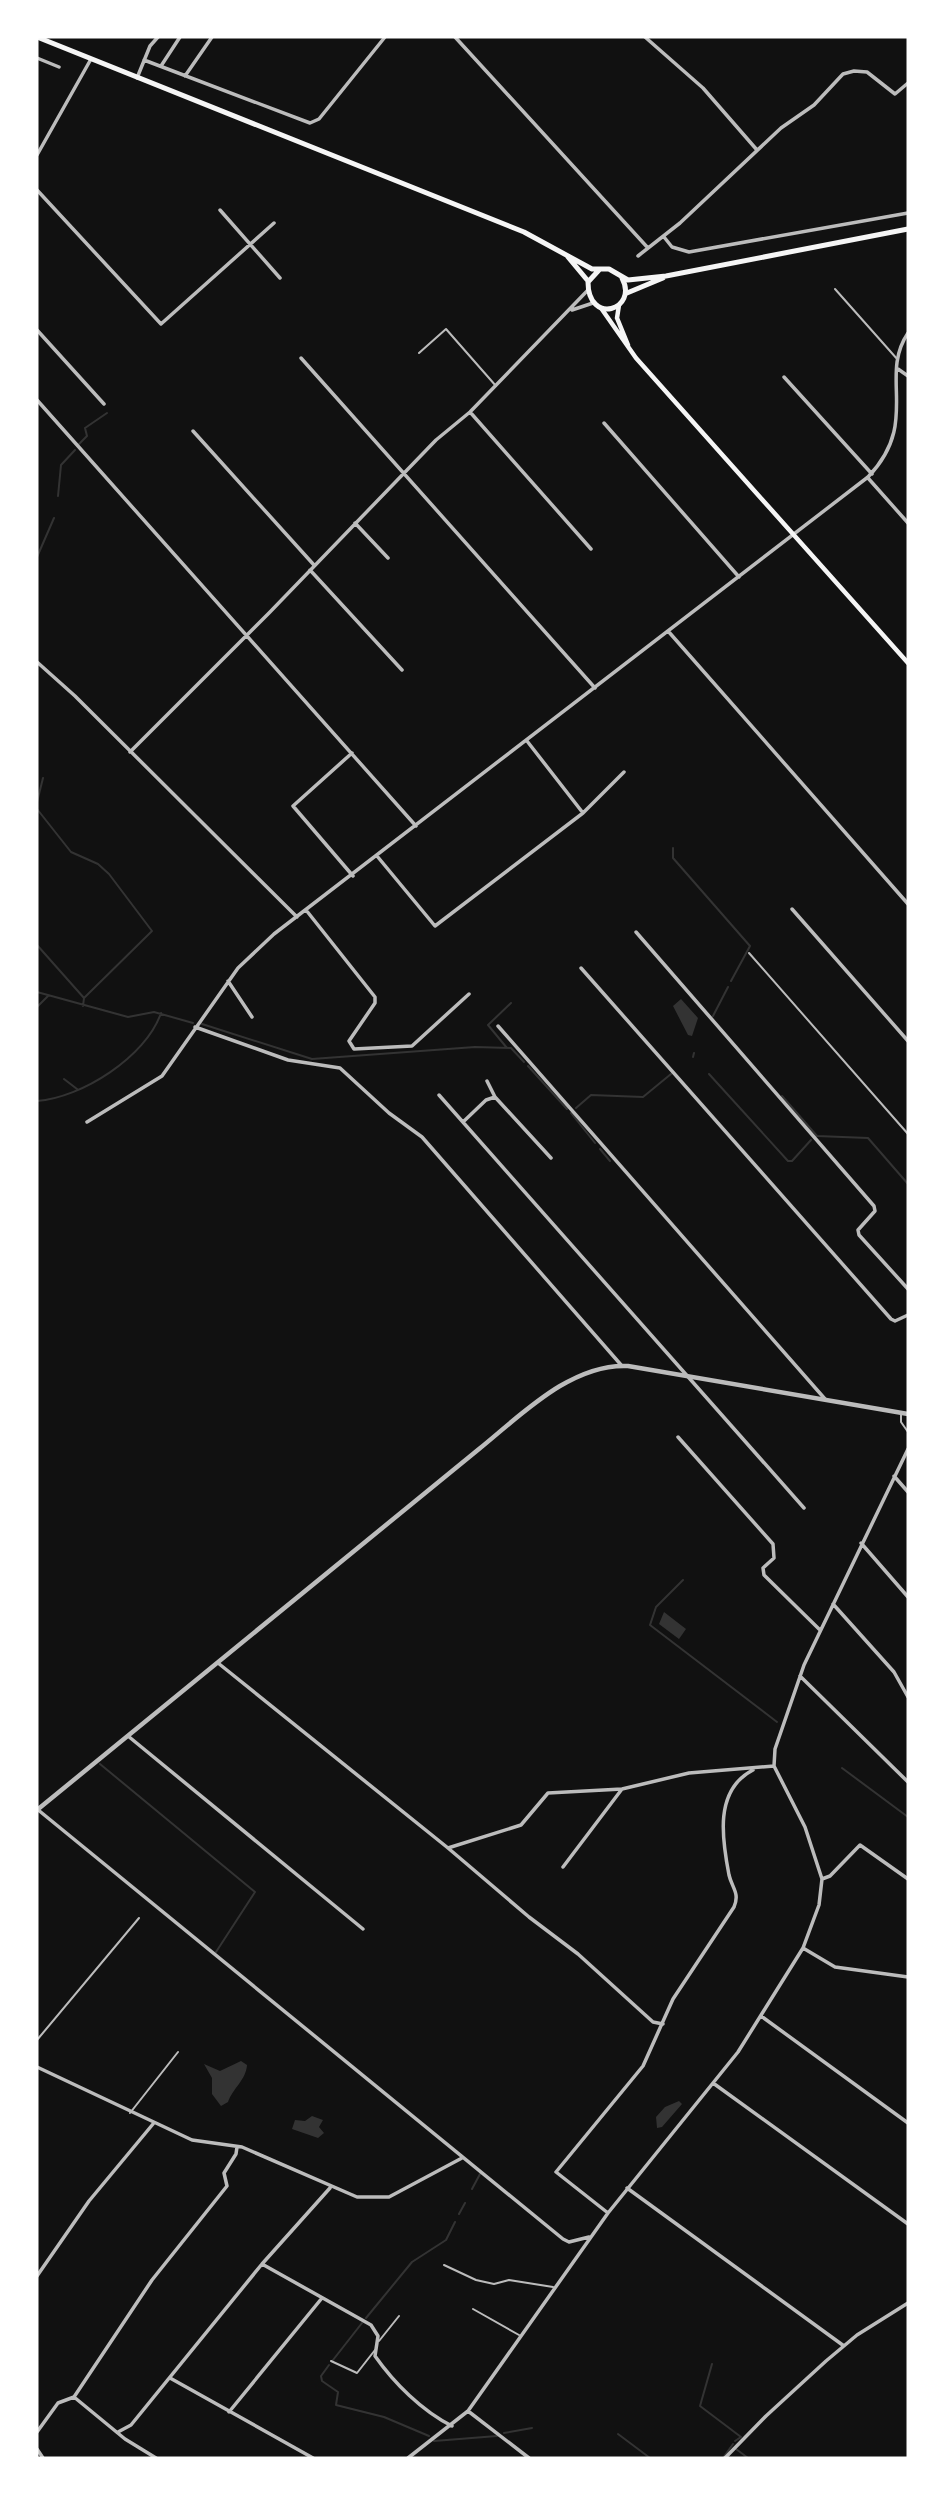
<svg xmlns="http://www.w3.org/2000/svg" width="945" height="2495" font-family="'PT Sans',sans-serif">
  <style>
    .water { fill: #333 }
    .lines { fill: none; stroke-linecap: round; stroke-linejoin: round }
    .stream { stroke: #333; stroke-width: 2 }
    .service { stroke: #bcbcbc; stroke-width: 2 }
    .minor { stroke: #bcbcbc; stroke-width: 3.5 }
    .tertiary { stroke: #bcbcbc; stroke-width: 4.5 }
    .secondary { stroke: #f5f5f5; stroke-width: 4.5 }
    .primary { stroke: #f5f5f5; stroke-width: 5 }
  </style>
  <rect width="100%" height="100%" fill="#111"/>
  <!-- water -->
  <path class="water" d="M 681,999 L 698,1018 L 692,1036 L 688,1035 L 673,1006 Z
    M 664,1612 L 686,1629 L 679,1639 L 659,1624 Z
    M 241,2061 L 247,2065 C 246,2080 233,2088 228,2102 L 221,2106 L 212,2094 L 212,2078 L 204,2064 L 220,2071 Z
    M 679,2101 L 682,2104 L 662,2127 L 657,2128 L 656,2117 L 665,2107 Z
    M 312,2116 L 323,2120 L 319,2127 L 324,2133 L 318,2138 L 292,2129 L 295,2120 L 305,2121 Z"/>
  <g class="lines">
    <!-- stream -->
    <path class="stream" d="M 79,444 L 87,436 L 85,428 L 107,413
      M 58,496 L 61,465 L 75,450
      M 37,557 L 54,518
      M 37,802 L 43,778
      M 37,809 L 71,852 L 98,864 L 109,874 L 152,931 L 84,998 L 83,1006
      M 673,848 L 673,858 L 750,946 L 731,981
      M 37,945 L 84,998
      M 37,992 L 128,1017 L 154,1012 L 193,1023
      M 37,1007 L 48,996
      M 713,1016 L 728,987
      M 202,1024 L 312,1059 L 475,1047 L 511,1048 L 524,1062
      M 507,1048 L 488,1025 L 511,1003
      M 693,1057 L 694,1053
      M 528,1066 L 567,1109
      M 709,1074 L 788,1161 L 792,1161 L 811,1140
      M 64,1079 L 77,1089
      M 782,1096 L 817,1136 L 868,1138 L 908,1184
      M 37,1101 C 81,1098 146,1057 161,1013
      M 576,1108 L 591,1095 L 643,1097 L 671,1074
      M 571,1113 L 595,1143
      M 600,1149 L 610,1161
      M 683,1580 L 656,1607 L 650,1625 L 777,1722
      M 100,1764 L 255,1892 L 216,1952
      M 842,1768 L 908,1817
      M 472,2189 L 480,2174
      M 459,2214 L 465,2203
      M 366,2318 L 412,2262 L 446,2240 L 455,2222
      M 333,2360 L 362,2323
      M 712,2364 L 700,2406 L 741,2437 L 735,2441
      M 329,2365 L 321,2376 L 322,2381 L 338,2392 L 336,2405 L 384,2417 L 429,2436
      M 504,2433 L 532,2428
      M 618,2434 L 650,2458
      M 434,2441 L 497,2436
      M 736,2449 L 748,2458
      M 723,2458 L 733,2444"/>
    <!-- service -->
    <path class="service" d="M 835,289 L 898,360
      M 419,353 L 446,329 L 496,386
      M 749,953 L 908,1134
      M 901,1415 L 901,1422 L 908,1432
      M 37,2040 L 139,1918
      M 130,2113 L 178,2052
      M 444,2265 L 476,2280 L 494,2284 L 509,2280 L 553,2287
      M 473,2309 L 519,2335
      M 379,2341 L 399,2316
      M 331,2361 L 357,2373 L 375,2350"/>
    <!-- minor -->
    <path class="minor" d="M 455,37 L 648,248
      M 645,37 L 703,88 L 757,150
      M 37,58 L 59,67
      M 144,60 L 310,123 L 319,119 L 385,37
      M 161,66 L 180,37
      M 185,76 L 212,37
      M 137,78 L 150,46 L 158,37
      M 37,155 L 91,59
      M 37,190 L 161,324 L 274,223
      M 220,210 L 280,278
      M 664,237 L 672,247 L 689,252 L 908,213
      M 638,256 L 680,223 L 781,128 L 814,105 L 843,74 L 854,71 L 867,72 L 895,94 L 908,83
      M 572,310 L 593,303
      M 37,330 L 104,404
      M 301,358 L 595,688
      M 898,369 L 908,376
      M 784,377 L 872,474
      M 37,400 L 416,826
      M 470,412 L 591,549
      M 604,423 L 739,577
      M 193,431 L 314,565
      M 868,478 L 908,523
      M 355,523 L 388,558
      M 310,570 L 402,670
      M 668,631 L 908,904
      M 37,662 L 75,696 L 297,917
      M 527,741 L 583,813
      M 130,752 L 270,612 L 436,440 L 470,412 L 588,290
      M 352,753 L 293,806 L 353,876
      M 377,856 L 435,926 L 583,813 L 624,772
      M 792,909 L 908,1041
      M 306,910 L 375,997 L 375,1003 L 349,1041 L 354,1049 L 412,1046 L 469,994
      M 636,932 L 874,1206 L 875,1211 L 858,1230 L 859,1235 L 908,1289
      M 581,968 L 891,1319 L 895,1321 L 908,1315
      M 228,981 L 252,1017
      M 498,1026 L 825,1399
      M 195,1027 L 288,1060 L 340,1068 L 389,1113 L 422,1137 L 622,1366
      M 487,1081 L 495,1097 L 551,1158
      M 439,1095 L 804,1508
      M 87,1122 L 162,1076 L 238,968 L 274,934 L 868,477 C 921,422 878,377 908,333
      M 463,1122 L 486,1100 L 495,1097
      M 678,1437 L 773,1544 L 774,1558 L 763,1568 L 764,1575 L 820,1630
      M 894,1476 L 908,1492
      M 861,1543 L 908,1597
      M 833,1604 L 894,1672 L 908,1697
      M 218,1663 L 448,1848 L 529,1917 L 578,1954 L 653,2022 L 663,2024
      M 800,1676 L 908,1782
      M 128,1736 L 363,1929
      M 37,1809 L 563,2239 L 569,2242 L 589,2237
      M 448,1848 L 521,1825 L 548,1793 L 622,1789 L 689,1773 L 774,1766
      M 563,1867 L 622,1789
      M 822,1879 L 830,1876 L 860,1845 L 908,1879
      M 803,1948 L 835,1967 L 908,1977
      M 761,2016 L 908,2123
      M 37,2067 L 192,2140 L 242,2147 L 357,2197 L 389,2197 L 462,2158
      M 713,2083 L 908,2224
      M 627,2188 L 844,2346
      M 608,2213 L 556,2172 L 643,2066 L 673,1999 L 734,1907 C 740,1893 732,1888 729,1875 C 722,1839 714,1790 753,1770
      M 262,2264 L 371,2325 L 378,2336 L 375,2356 C 394,2383 422,2411 452,2426
      M 37,2276 L 89,2201 L 153,2124
      M 170,2378 L 313,2458
      M 74,2397 L 125,2439 L 156,2458
      M 468,2411 L 529,2458
      M 229,2412 L 322,2298
      M 37,2432 L 58,2403 L 74,2397 L 152,2280 L 227,2186 L 224,2173 L 236,2154 L 237,2147
      M 118,2432 L 131,2425 L 262,2264 L 330,2188
      M 37,2449 L 43,2458
      M 408,2458 L 468,2411 L 608,2213 L 738,2052 L 803,1948 L 819,1905 L 822,1879 L 805,1827 L 774,1766 L 775,1749 L 804,1665 L 908,1449
      M 725,2458 L 766,2416 L 826,2361 L 857,2335 L 908,2303"/>
    <!-- tertiary -->
    <path class="tertiary" d="M 37,1810 L 479,1449 C 520,1416 571,1363 628,1366 L 908,1414"/>
    <!-- secondary -->
    <path class="secondary" d="M 619,305 L 617,318 L 628,345
      M 601,308 L 636,358 L 908,663"/>
    <!-- primary -->
    <path class="primary" d="M 37,37 L 524,232 L 592,269 L 609,269 L 628,280 L 666,276 L 908,229
      M 568,257 L 588,281
      M 599,270 L 588,282 C 588,326 639,310 622,278
      M 627,293 L 663,278"/>
  </g>
  <!-- border -->
  <rect width="945" height="2495" fill="none" stroke="#ffffff" stroke-width="77"/>
</svg>
